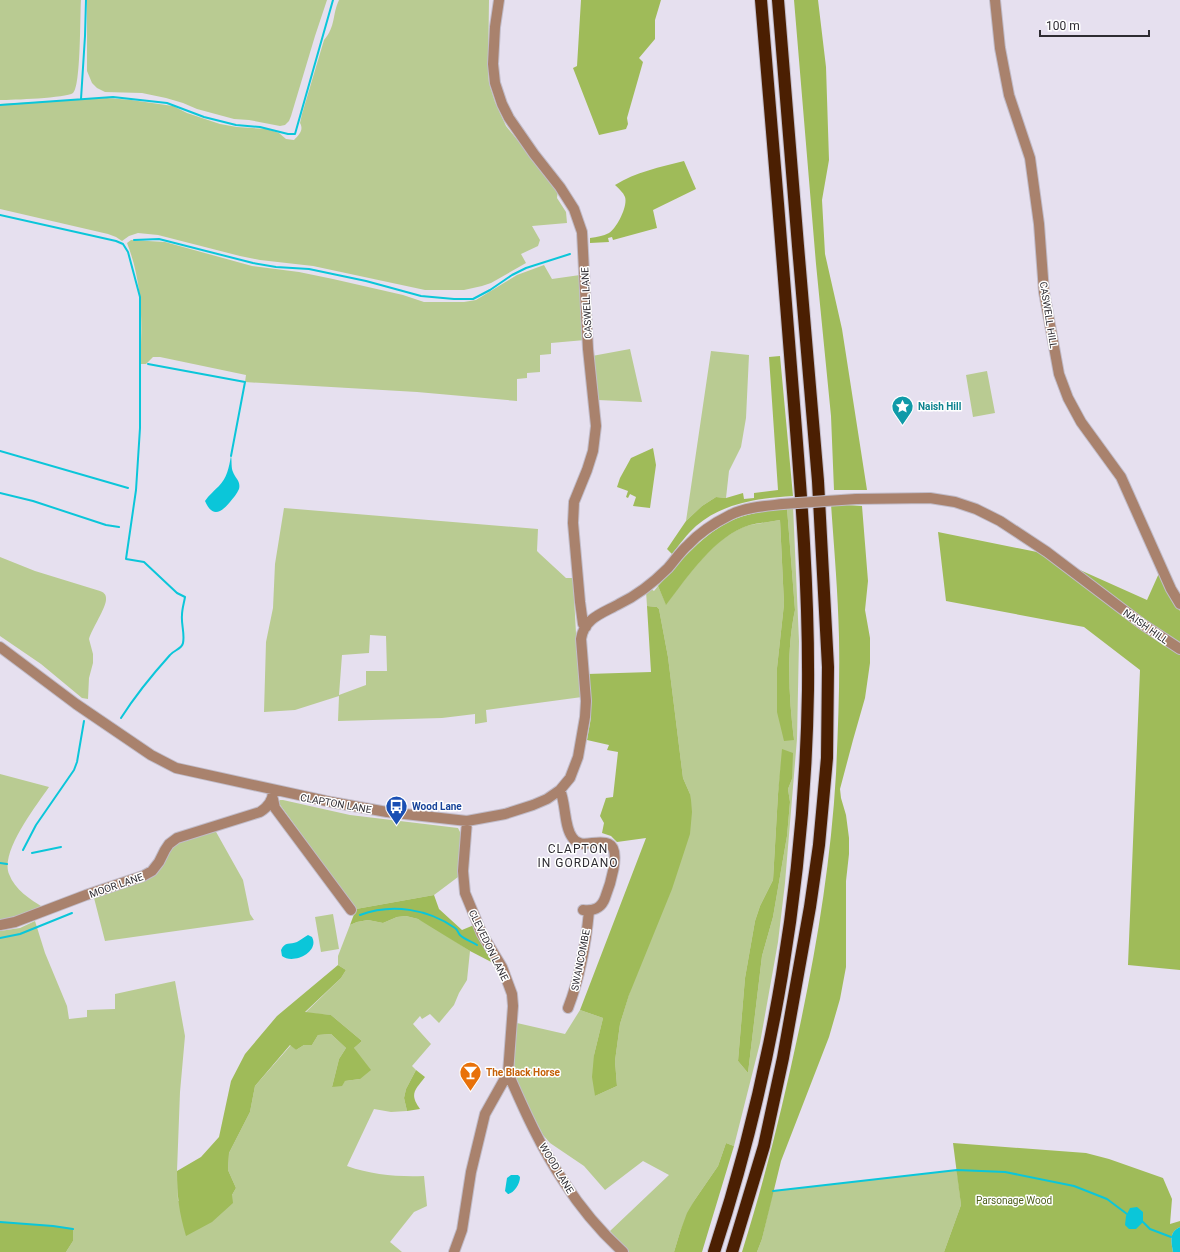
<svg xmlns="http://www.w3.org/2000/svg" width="1180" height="1252" font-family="Roboto,sans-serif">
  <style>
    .green { fill: #b9cb92; fill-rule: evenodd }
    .forest { fill: #9fbb59 }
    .water { fill: #0bc6d9 }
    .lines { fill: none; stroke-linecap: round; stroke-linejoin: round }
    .stream { stroke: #0bc6d9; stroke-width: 2 }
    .minor-casing { stroke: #c1bcc9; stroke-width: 12 }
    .highway-casing { stroke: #c1bcc9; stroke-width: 14 }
    .minor { stroke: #a9826d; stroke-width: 10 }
    .highway { stroke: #4b1f02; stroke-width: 12 }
    .minor-bridge-casing { stroke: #c1bcc9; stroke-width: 12; stroke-linecap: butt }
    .minor-bridge { stroke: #a9826d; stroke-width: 10 }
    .labels { text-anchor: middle; stroke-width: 3; stroke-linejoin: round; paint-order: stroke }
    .street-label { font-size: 10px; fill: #2e2c32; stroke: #fff }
    .culture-label { font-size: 10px; font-weight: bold; fill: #0d838f; stroke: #fff; text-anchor: start }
    .transit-label { font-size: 10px; font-weight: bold; fill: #164399; stroke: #fff; text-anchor: start }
    .food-label { font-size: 10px; font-weight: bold; fill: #c56008; stroke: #fff; text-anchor: start }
    .park-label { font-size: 10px; fill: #4c5e19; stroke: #fff }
    .quarter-label { font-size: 12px; letter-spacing: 1px; fill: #2e2c32; stroke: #fff }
  </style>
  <rect width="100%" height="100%" fill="#e6e0ef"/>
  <!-- green -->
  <path class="green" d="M 0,0 L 81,0 C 80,14 81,87 73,93 C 66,98 12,100 0,100 Z
    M 87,0 L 327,0 L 315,36 L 291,116 L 289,121 L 285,125 L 280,126 L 249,120 L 234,119 L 197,109 L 183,103 L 166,98 L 142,93 L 105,92 L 97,88 L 92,83 L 87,71 Z
    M 339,0 L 489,0 L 488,72 L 489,83 L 495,102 L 506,126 L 558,190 L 557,198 L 566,212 L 567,223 L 532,226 L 540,240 L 538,246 L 521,254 L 526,263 L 491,283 L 482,286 L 464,290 L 425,290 L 313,266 L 260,260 L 240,256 L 158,235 L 138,233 L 129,236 L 122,241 L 116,237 L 108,234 L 0,209 L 0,104 L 107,98 L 131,100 L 173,106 L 187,113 L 220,124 L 237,127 L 267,129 L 279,133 L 286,139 L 294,140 C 299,135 304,130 300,123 L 302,114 L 324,40 C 336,26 332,15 339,0 Z
    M 131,240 L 165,242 L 252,266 L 299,272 L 333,279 L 403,295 L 424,302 L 464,302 L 476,300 L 517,275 L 544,265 L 552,279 L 580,275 L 585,340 L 551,343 L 551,354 L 540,355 L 540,372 L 527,373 L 527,378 L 517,379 L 517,401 L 417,392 L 245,382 L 246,375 L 160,357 L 153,357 L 146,364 L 141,364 L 140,362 C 143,322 142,281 127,243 Z
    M 630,349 L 642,402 L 598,400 L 592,356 Z
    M 711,351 L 749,355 L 746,418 L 741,447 L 729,471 L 726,498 L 716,497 L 702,506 L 686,521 Z
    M 987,371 L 995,413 L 973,417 L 966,375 Z
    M 793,506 L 799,641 L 797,739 L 785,883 L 778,942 L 760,1043 L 734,1146 L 726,1143 L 718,1166 L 694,1201 L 680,1232 L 674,1252 L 629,1252 L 610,1231 L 669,1175 L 643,1161 L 605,1190 L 584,1166 L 550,1143 L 543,1135 L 518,1086 L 515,1077 L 514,1068 L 517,1023 L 565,1034 L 580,1010 L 603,1018 L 594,1055 L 595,1096 L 617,1086 L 615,1061 L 620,1024 L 690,794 L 683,778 L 668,657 L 659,609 L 657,607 L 647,606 L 646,591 L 651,589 L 654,591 L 658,586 L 666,604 C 687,578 715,534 750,525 C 760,523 770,522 780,520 L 784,604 L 777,668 L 794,740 C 789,698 786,652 795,610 L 787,508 ZM 783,750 L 792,779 L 788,789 L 790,802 L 787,836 L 773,917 L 762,956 L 748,1073 L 738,1061 L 745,978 L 755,921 L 760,906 L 773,880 L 778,794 Z
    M 284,508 L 538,529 L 537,551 L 540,554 L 566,578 L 573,578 L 577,652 L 582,697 L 486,710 L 487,722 L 475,724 L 475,714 L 442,718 L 338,721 L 339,696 L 295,710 L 264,712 L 266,642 L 273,608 L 275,564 ZM 370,635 L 386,636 L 387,671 L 366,671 L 366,685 L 339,695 L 342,655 L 369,653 Z
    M 0,557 L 35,571 L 100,591 C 103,592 106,594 106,598 C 107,607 92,628 89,639 L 93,654 L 93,663 L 89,678 L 88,699 L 82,698 L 41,664 L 0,636 Z
    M 0,774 L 49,787 C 36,806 0,852 9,874 C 15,890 30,899 44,908 L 17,917 L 0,920 Z
    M 280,800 L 283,800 L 350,815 L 458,828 L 461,834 L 458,877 L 434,895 L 356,909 L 278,802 Z
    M 215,830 L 243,880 L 250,914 L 254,920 L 105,941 L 93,894 L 147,879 L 175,844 Z
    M 333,914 L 339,949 L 321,952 L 315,917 Z
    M 406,916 L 418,919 L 427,923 L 470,951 L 467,980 L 459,993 L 454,1005 L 439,1023 L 430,1014 L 422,1019 L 420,1016 L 413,1024 L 431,1044 L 412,1066 L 416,1070 L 406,1089 L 404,1098 L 407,1111 L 391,1112 L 374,1109 L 347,1166 C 372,1175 398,1177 424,1176 L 427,1206 L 414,1212 L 390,1242 L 402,1252 L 66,1252 L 73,1241 L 53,1226 L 0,1222 L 0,931 L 20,928 L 35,921 L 45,953 L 67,1006 L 69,1019 L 87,1017 L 87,1010 L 115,1009 L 115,994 L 175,981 L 185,1036 L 180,1092 L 177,1171 L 178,1201 L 232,1195 L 236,1188 L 228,1170 L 229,1153 L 250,1112 L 255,1086 L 291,1045 L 296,1050 L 304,1045 L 312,1045 L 318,1035 L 331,1034 L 346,1048 L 339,1059 L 332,1087 L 345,1081 L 360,1079 L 354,1048 L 362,1041 L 331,1015 L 305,1013 L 341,978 L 346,970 L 338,965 L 338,956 L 350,925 L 357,922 L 368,920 L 383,923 L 397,917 Z
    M 957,1170 L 961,1205 L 944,1252 L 757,1252 L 762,1239 L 773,1191 Z"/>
  <!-- forest -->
  <path class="forest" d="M 581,0 L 661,0 L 655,20 L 655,39 L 639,58 L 643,62 L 627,118 L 628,124 L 626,129 L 599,135 L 573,68 L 577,66 Z
    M 794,0 L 818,0 L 826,67 L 829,160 L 822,200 L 825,254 L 842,329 L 867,490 L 834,490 L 831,416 L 816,264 Z
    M 684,161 L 696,189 L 653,210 L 657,228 L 613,240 L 612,237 L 608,238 L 609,242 L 590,243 L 590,238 C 597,237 603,236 609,233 C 617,228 628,206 625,197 C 623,192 619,189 615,185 C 636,172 660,167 684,161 Z
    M 780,356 L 793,496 C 758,498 723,503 696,526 C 687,534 679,545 672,554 L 667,549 L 686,521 L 702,506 L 716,497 L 726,498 L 743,493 L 744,499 L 754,498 L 754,493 L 778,490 L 769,357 Z
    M 653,448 L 656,465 L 650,508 L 633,506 L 636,497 L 630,494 L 628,498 L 626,497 L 628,491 L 617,487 L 620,478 L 631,458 Z
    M 831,504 L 862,506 L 868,581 L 865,610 L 870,638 L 870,663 L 865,698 L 853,740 L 840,789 L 841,798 L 846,815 L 849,838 L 849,854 L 846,881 L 846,967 L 840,999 L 829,1037 L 781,1161 L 762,1239 L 757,1252 L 742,1252 C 765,1179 783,1105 799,1030 C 817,946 831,860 836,774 C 838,729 840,682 839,637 C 838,592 834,548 831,504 Z
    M 787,508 L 795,610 C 786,652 789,698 794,740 L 784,741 L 777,712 L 777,668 L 784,604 L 780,520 C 770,522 759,523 750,525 C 715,535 687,578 666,605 L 658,586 C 681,561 703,533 735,519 C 751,512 770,511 787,508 Z
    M 938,532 L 1042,553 L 1147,600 L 1160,571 L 1168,590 L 1180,611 L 1180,970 L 1128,965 L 1140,670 L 1084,627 L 946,601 Z
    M 647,606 L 657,607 L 659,609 L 668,657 L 683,778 L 690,794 L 691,800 L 692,812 L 690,834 L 672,889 L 629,995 L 620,1024 L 615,1061 L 617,1086 L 595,1096 L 592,1077 L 594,1055 L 603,1018 L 580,1010 L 646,838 L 617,842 L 611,836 L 602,833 L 604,823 L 600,816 L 606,798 L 613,797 L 618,752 L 607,750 L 609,745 L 587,740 L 591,717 L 587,674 L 651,672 Z
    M 782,749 L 793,753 L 792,779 L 788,789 L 790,802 L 787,836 L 773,917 L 762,956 L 748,1073 L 738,1061 L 745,978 L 755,921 L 760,906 L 773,880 L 778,794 Z
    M 434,895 L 439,909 L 462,930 L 474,925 L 497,965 L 470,951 L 418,919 L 406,916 L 397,917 L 383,923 L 368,920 L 357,922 L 350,925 L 356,909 Z
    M 338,965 L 346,970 L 341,978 L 305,1012 L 331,1015 L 362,1041 L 354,1048 L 371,1070 L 360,1079 L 345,1081 L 342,1086 L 332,1087 L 339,1059 L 346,1048 L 331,1034 L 318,1035 L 312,1045 L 304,1045 L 296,1050 L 290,1045 L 255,1086 L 250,1112 L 229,1153 L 228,1170 L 236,1188 L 232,1195 L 233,1203 L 212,1222 L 186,1236 C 179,1212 177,1196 177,1171 L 201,1157 L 219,1137 L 231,1081 L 245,1054 L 277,1016 Z
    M 416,1070 L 425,1077 C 415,1090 409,1094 420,1109 L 407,1111 L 404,1098 L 406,1089 Z
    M 726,1143 L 734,1146 L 702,1252 L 674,1252 L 680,1232 L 687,1213 L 694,1201 L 718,1166 Z
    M 953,1143 L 1086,1153 L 1109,1159 L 1163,1178 L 1172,1199 L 1170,1224 L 1180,1221 L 1180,1227 C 1169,1232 1171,1241 1173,1252 L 944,1252 L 961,1205 Z
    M 0,1222 L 53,1226 L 73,1229 L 73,1241 L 66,1252 L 0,1252 Z"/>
  <!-- water -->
  <path class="water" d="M 231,456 C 232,461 231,468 233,472 C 235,478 241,481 239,489 C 237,494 233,498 230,502 C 220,514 212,517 205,501 C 209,495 214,491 219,486 C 227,478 229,467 231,456 Z
    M 308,935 L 312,937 C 320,952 293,965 282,956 L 281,950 C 285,941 290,945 297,942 C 301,940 304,937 308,935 Z
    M 511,1175 L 518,1175 L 520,1177 C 520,1184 514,1193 508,1194 L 505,1191 L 507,1178 Z
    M 1137,1207 L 1143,1212 L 1143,1222 L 1136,1229 L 1129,1229 L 1125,1225 L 1126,1216 L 1130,1208 Z
    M 1180,1227 L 1180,1252 L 1173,1252 C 1171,1241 1169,1232 1180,1227 Z"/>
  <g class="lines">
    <!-- stream -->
    <path class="stream" d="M 81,99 L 85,36 L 86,0
      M 0,105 L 113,97 L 167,103 L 204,117 L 236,125 L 260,127 L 288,134 L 295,134 L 333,0
      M 0,215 L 116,241 L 123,244 L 128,252 L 140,297 L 140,428 L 136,490 L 126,559 L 144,562 L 177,593 L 185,597 C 184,603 182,609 182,615 C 181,624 185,634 183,643 C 182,649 174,650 170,655 C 152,675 135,696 121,718
      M 134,240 L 159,239 L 253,263 L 276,267 L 309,269 L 366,281 L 421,296 L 454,299 L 473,299 L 490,290 L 512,275 L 526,268 L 570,254
      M 148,364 L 245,382 L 231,456
      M 0,451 L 128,488
      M 0,493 L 33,501 L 106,525 L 119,527
      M 23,850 L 36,825 L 74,770 L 77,762 L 84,721
      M 32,853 L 61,847
      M 0,863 L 7,864
      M 360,915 C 392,903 428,909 455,928 C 458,930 458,933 460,935 C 464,939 472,942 477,945
      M 0,938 L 20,934 L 72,913
      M 773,1191 L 957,1170 L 1005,1172 L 1074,1186 L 1107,1199 L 1127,1214
      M 0,1222 L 53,1226 L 73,1229
      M 1143,1222 L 1150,1229 L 1171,1237"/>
    <defs>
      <path id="minor" d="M 499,0 L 495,27 L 493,64 L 495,83 L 502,104 L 509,118 L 534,154 L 560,187 L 574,209 L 582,232 L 588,349 L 596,426 L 593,451 L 587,470 L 574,502 L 573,523 L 580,602 L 583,624 L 586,627
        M 995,0 L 1000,48 L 1009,95 L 1030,158 L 1039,224 L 1044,292 L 1059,374 L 1068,398 L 1081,422 L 1121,477 L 1171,589 L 1180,604
        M 856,499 L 930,498 L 955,502 L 976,509 L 1000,521 L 1047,552 L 1142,624 L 1180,649
        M 0,647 L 76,704 L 151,755 L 176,768 L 331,802 L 387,812 L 467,821 L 505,814 L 533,805 L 547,799 L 560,790 L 570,778 L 578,757 L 585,717 L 586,701 L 581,639 C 584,618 603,613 619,604 C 636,596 655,581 668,568 C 675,560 680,552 688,545 C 700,532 714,523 730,515 C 746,507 766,506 783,504
        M 560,790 C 566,804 564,826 572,837 C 580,851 597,838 609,844 C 622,850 609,888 605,898 C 601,909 593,911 583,910
        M 273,799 L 275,808 L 351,910
        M 0,925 L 15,922 L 86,895 L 143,876 L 152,871 L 159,862 L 165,850 L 169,844 L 177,838 L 260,812 C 268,807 273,801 273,791
        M 568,1008 C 580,977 586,944 589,911
        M 508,1073 C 524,1110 541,1148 564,1182 C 580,1207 601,1232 623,1252
        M 454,1252 L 462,1230 L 471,1172 L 485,1114 L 508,1073 L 513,1006 L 512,994 L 502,967 L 482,934 L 465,893 L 463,871 L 467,821"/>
      <path id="highway" d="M 714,1252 C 773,1073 805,879 808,690 C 809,591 801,492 793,392 C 783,261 772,131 761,0
        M 732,1252 L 764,1146 L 783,1058 L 810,907 L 819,845 L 827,758 L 828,667 L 818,481 L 798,246 L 778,0"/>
    </defs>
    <!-- minor casing -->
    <use href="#minor" class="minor-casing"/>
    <!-- highway casing -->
    <use href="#highway" class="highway-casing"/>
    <!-- minor -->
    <use href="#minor" class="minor"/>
    <!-- highway -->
    <use href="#highway" class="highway"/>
    <defs>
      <path id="minor-bridge" d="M 783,504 L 856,499"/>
    </defs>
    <!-- minor-bridge casing -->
    <use href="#minor-bridge" class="minor-bridge-casing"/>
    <!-- minor-bridge -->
    <use href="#minor-bridge" class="minor-bridge"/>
  </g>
  <!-- icons -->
  <defs>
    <symbol id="sight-pin" viewBox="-11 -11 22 30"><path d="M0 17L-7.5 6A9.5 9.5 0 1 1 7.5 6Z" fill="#0f9aa8" stroke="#fff"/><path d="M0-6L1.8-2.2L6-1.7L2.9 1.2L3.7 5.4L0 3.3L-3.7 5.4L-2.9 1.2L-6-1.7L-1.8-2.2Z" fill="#fff"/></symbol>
    <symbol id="bus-pin" viewBox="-11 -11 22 30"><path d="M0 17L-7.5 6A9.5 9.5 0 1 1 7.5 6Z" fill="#1a4fb4" stroke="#fff"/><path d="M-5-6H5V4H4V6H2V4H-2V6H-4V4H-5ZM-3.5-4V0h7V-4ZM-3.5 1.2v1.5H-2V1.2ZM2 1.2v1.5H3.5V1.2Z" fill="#fff"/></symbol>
    <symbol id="bar-pin" viewBox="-11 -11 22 30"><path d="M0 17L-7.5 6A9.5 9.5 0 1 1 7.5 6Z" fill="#e8710a" stroke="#fff"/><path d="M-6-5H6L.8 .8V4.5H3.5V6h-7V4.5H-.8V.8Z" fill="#fff"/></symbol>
  </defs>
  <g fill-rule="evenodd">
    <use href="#sight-pin" x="890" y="394" width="25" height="34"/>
    <use href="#bus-pin" x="384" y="794" width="25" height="34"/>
    <use href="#bar-pin" x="458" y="1060" width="25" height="34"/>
  </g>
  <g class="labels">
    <!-- street labels -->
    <g class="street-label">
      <text transform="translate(586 303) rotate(-93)" y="4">CASWELL LANE</text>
      <text transform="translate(1049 315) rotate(81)" y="4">CASWELL HILL</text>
      <text transform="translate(1146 626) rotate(35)" y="4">NAISH HILL</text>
      <text transform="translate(336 803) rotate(10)" y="4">CLAPTON LANE</text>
      <text transform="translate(116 885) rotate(-19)" y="4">MOOR LANE</text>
      <text transform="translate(489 945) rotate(64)" y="4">CLEVEDON LANE</text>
      <text transform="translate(580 960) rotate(-79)" y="4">SWANCOMBE</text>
      <text transform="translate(557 1168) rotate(59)" y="4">WOOD LANE</text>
    </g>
    <!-- culture labels -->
    <g class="culture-label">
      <text x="918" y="410">Naish Hill</text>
    </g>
    <!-- transit labels -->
    <g class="transit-label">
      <text x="412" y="810">Wood Lane</text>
    </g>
    <!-- food labels -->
    <g class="food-label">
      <text x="486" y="1076">The Black Horse</text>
    </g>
    <!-- park labels -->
    <g class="park-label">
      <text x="1014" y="1204">Parsonage Wood</text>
    </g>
    <!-- quarter labels -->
    <g class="quarter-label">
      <text x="578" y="853">CLAPTON<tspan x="578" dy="14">IN GORDANO</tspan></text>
    </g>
  </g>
  <!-- scale -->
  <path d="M1040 30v6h109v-6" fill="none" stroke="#2e2c32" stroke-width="2"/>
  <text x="1046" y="30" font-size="12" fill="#2e2c32" stroke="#ffffff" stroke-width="3" paint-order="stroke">100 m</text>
</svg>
